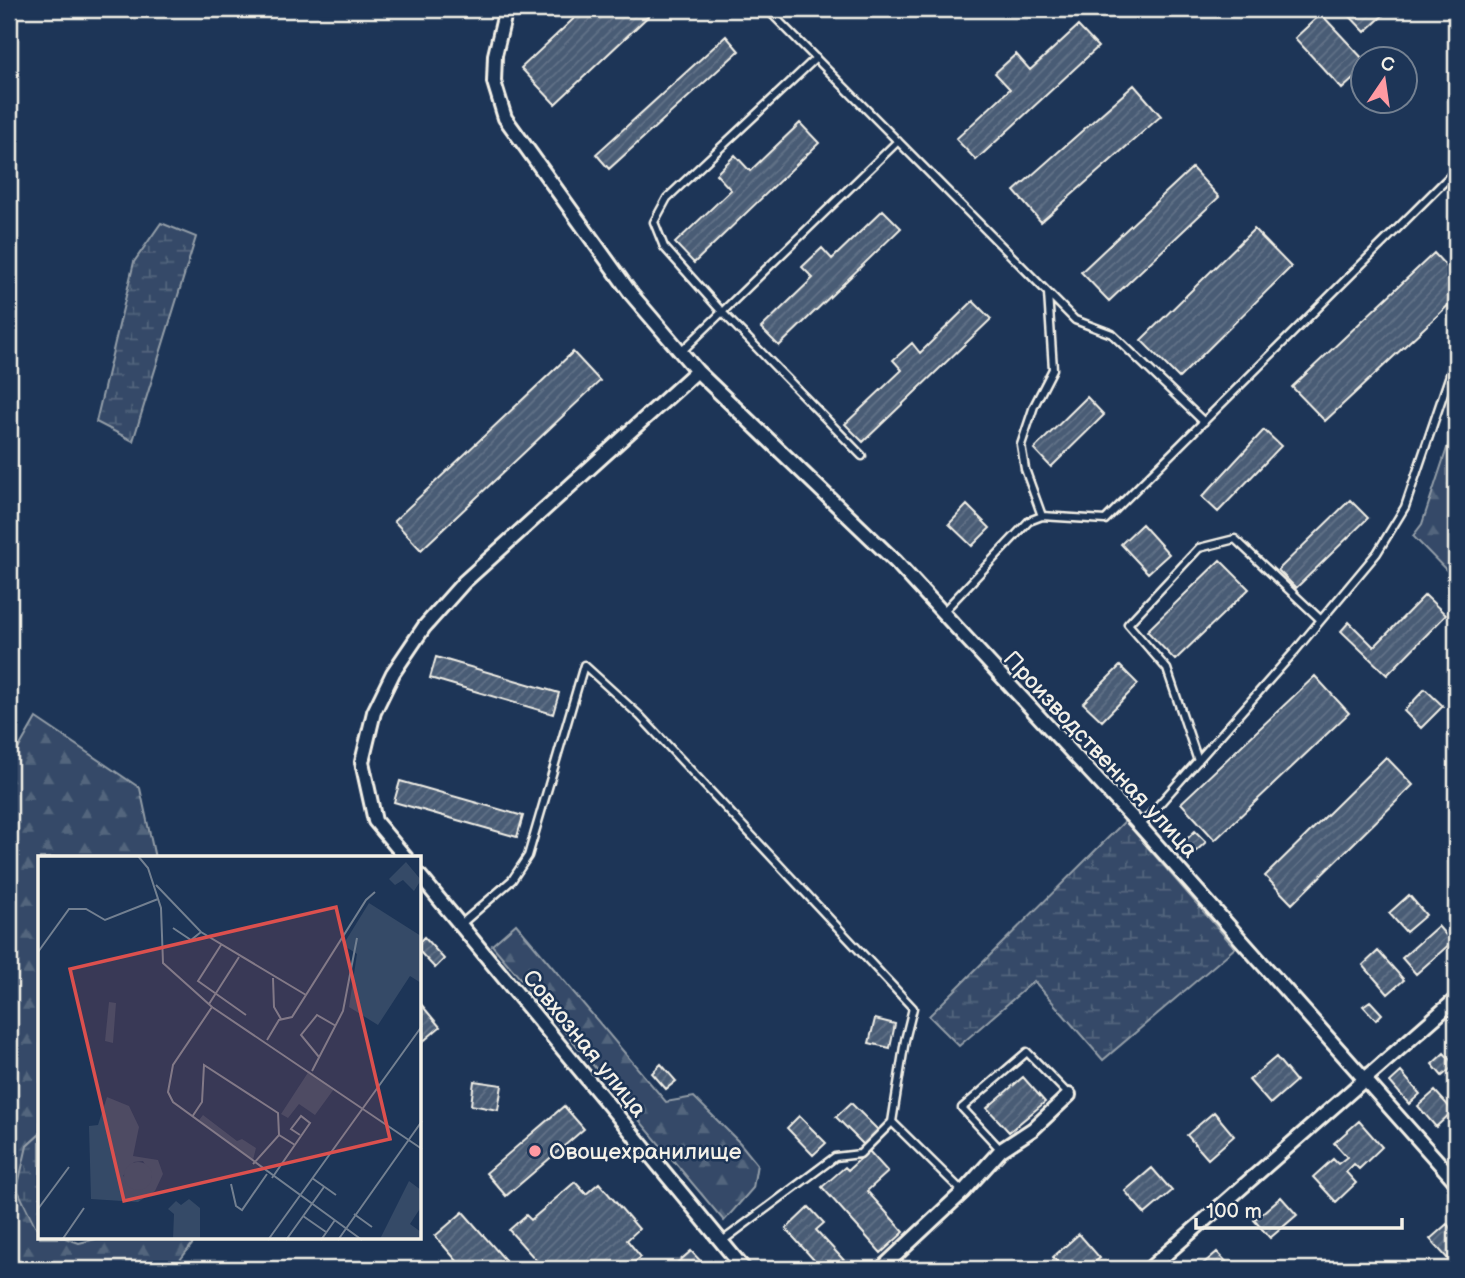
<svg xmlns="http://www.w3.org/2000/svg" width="1465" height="1278" font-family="'Balsamiq Sans',sans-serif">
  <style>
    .forest { fill: url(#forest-firs); stroke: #949ea8; stroke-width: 2 }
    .wetland { fill: url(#wetland-marsh); stroke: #949ea8; stroke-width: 2 }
    .building { fill: url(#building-hatch); stroke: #f4f1e8; stroke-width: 2 }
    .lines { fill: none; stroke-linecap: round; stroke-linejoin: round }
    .lane-casing { stroke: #f4f1e8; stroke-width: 11 }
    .street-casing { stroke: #f4f1e8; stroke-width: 18 }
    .lane { stroke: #1d3557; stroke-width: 6 }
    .street { stroke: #1d3557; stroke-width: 12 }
    .poi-dot { fill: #ff9aa2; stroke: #1d3557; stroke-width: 2.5 }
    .labels { text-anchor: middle; stroke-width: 5; stroke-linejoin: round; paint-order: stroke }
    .street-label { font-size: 23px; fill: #f4f1e8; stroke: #1d3557 }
    .poi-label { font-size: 23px; fill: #f4f1e8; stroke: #1d3557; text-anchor: start }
    .inset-road { fill: none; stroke: #738091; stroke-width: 2 }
    .view { fill: #dc504e; fill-opacity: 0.15; stroke: #dc504e; stroke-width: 3.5 }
    .inset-edge { fill: none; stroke: #f4f1e8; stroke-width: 3.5 }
  </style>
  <defs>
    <pattern id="forest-firs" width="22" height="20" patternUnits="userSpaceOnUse" patternTransform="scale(1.75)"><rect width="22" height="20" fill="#354a67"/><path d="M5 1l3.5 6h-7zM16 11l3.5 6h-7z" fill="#53657d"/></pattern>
    <pattern id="wetland-marsh" width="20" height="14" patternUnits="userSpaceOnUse" patternTransform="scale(1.75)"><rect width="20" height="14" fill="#354a67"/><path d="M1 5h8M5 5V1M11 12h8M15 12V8" fill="none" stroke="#53657d"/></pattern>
    <pattern id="building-hatch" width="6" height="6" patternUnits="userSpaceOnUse" patternTransform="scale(1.75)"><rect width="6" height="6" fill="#485b74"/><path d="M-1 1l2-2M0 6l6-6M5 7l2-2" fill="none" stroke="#637388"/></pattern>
  </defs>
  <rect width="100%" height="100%" fill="#1d3557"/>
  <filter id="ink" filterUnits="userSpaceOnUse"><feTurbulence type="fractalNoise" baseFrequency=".0143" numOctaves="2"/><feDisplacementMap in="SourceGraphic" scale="14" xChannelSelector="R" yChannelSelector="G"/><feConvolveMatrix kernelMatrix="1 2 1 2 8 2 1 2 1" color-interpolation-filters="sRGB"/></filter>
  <g filter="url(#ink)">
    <!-- forest -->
    <path class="forest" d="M 1456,421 L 1456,580 L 1413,536 L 1422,524 Z
      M 36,718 L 140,788 L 155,858 L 40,858 L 40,1134 L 27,1146 L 35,1226 L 40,1229 L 40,1238 L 65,1238 L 79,1243 L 100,1238 L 197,1238 L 173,1269 L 9,1269 L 9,765 Z
      M 516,924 L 666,1102 L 694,1097 L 740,1143 L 757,1164 L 753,1188 L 724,1221 L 492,945 Z"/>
    <!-- wetland -->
    <path class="wetland" d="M 161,223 L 196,237 L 133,441 L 96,422 L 134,262 Z
      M 1125,821 L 1235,948 L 1103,1060 L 1034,981 L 959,1046 L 929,1016 Z
      M 40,1134 L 40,1229 L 35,1226 L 17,1189 L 27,1146 Z"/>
    <!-- building -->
    <path class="building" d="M 584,9 L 655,10 L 555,104 L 521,68 Z
      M 1181,9 L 1195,9 L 1189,16 Z
      M 1343,9 L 1390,9 L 1365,32 Z
      M 1321,14 L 1364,60 L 1364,69 L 1342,89 L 1295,38 Z
      M 1078,26 L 1098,47 L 976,160 L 956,139 L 1010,89 L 995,73 L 1016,54 L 1030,70 Z
      M 726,36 L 739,51 L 609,169 L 596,154 Z
      M 1134,85 L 1161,116 L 1041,222 L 1014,191 Z
      M 800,123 L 819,143 L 694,263 L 675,243 L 731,190 L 716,174 L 735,155 L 750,171 Z
      M 1192,168 L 1219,197 L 1109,301 L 1081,272 Z
      M 883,210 L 901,228 L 779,346 L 761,328 L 813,278 L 802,267 L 822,248 L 832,259 Z
      M 1254,229 L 1291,267 L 1179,378 L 1141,340 Z
      M 1434,253 L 1456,277 L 1456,298 L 1325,421 L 1292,387 Z
      M 973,301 L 991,319 L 863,442 L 845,424 L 902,370 L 893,360 L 912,343 L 920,353 Z
      M 573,352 L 600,381 L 421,550 L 394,521 Z
      M 1087,397 L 1104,415 L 1051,467 L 1034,449 Z
      M 1264,430 L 1281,446 L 1218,512 L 1202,497 Z
      M 1350,500 L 1368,518 L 1296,588 L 1278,570 Z
      M 967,505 L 990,528 L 972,546 L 949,524 Z
      M 1142,524 L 1169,554 L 1148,573 L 1121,544 Z
      M 1220,560 L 1249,589 L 1175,660 L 1147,631 Z
      M 1425,595 L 1446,615 L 1387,675 L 1341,631 L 1349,622 L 1374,647 Z
      M 436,657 L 559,693 L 553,714 L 430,678 Z
      M 1120,666 L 1138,684 L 1102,721 L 1083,703 Z
      M 1315,676 L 1349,713 L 1215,840 L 1181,803 Z
      M 1425,689 L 1443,706 L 1421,728 L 1404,711 Z
      M 1386,757 L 1413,785 L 1292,904 L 1265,876 Z
      M 400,781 L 523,816 L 517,837 L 394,802 Z
      M 1195,831 L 1206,842 L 1195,852 L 1185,841 Z
      M 1409,895 L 1426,915 L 1406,932 L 1389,913 Z
      M 1438,926 L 1452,942 L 1416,974 L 1402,958 Z
      M 424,937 L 444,959 L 435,968 L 420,952 L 420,941 Z
      M 1378,951 L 1404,980 L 1388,994 L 1363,965 Z
      M 1370,1001 L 1382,1014 L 1376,1020 L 1363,1006 Z
      M 420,1003 L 440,1027 L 420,1044 Z
      M 875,1019 L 895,1024 L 890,1048 L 869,1043 Z
      M 1444,1053 L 1455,1065 L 1442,1076 L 1432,1064 Z
      M 1276,1057 L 1296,1081 L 1270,1104 L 1249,1080 Z
      M 661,1064 L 676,1081 L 666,1089 L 652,1073 Z
      M 1401,1072 L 1420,1094 L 1409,1104 L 1390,1082 Z
      M 1023,1077 L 1045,1102 L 1009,1132 L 987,1108 Z
      M 474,1081 L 502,1085 L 498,1110 L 471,1105 Z
      M 1435,1091 L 1453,1111 L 1436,1127 L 1418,1106 Z
      M 851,1103 L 880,1132 L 865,1146 L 836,1117 Z
      M 564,1106 L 584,1129 L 506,1196 L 486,1173 Z
      M 1214,1112 L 1234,1136 L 1208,1159 L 1187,1135 Z
      M 799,1116 L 826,1143 L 813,1155 L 787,1128 Z
      M 1359,1121 L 1382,1147 L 1359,1169 L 1354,1164 L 1346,1172 L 1356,1183 L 1336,1202 L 1313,1177 L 1333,1159 L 1338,1164 L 1347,1157 L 1334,1143 Z
      M 869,1151 L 888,1172 L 867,1191 L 904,1232 L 881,1253 L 822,1187 L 845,1167 L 848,1170 Z
      M 1152,1168 L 1172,1191 L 1145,1214 L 1125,1191 Z
      M 575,1182 L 586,1194 L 599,1183 L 639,1229 L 627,1240 L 641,1257 L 626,1269 L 544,1269 L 509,1230 L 526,1215 L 531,1220 Z
      M 1281,1197 L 1297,1215 L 1270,1238 L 1254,1220 Z
      M 809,1207 L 824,1223 L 816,1230 L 852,1269 L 822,1269 L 786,1229 Z
      M 463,1212 L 513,1269 L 464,1269 L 435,1236 Z
      M 1447,1224 L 1456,1235 L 1456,1268 L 1430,1239 Z
      M 1079,1234 L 1100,1258 L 1086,1269 L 1063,1269 L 1053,1257 Z
      M 691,1251 L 708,1269 L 670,1269 Z
      M 1217,1252 L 1233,1269 L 1197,1269 Z"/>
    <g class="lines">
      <defs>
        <path id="lane" d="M 767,9 L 1075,320 L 1112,334 L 1204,422
          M 816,58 L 667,198 L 654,222 L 664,247 L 722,312 L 862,456
          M 681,352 L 898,141
          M 1042,516 L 1025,469 L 1021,445 L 1034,406 L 1053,369 L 1048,293
          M 942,613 L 1029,521 L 1042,516 L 1105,520 L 1456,170
          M 1198,761 L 1167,669 L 1128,624 L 1199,548 L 1235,539 L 1321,620
          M 1140,826 L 1295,651 L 1377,553 L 1405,507 L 1456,357
          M 460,925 L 512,880 L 528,856 L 584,665 L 640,716 L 913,1008 L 905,1040 L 892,1122
          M 1001,1150 L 962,1108 L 1027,1052 L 1069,1095
          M 721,1242 L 835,1157 L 860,1154 L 892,1122 L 963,1192"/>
        <path id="street" d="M 697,371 L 896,562 L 1140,826 L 1456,1182
          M 406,858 L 375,821 L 362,762 L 374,712 L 393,673 L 424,627 L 464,582 L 697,371 L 632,295 L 505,118 L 494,82 L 495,55 L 506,9
          M 420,876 L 744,1269
          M 881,1269 L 963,1192 L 1001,1150 L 1033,1129 L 1069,1095
          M 1149,1269 L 1456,999"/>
      </defs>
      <!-- lane casing -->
      <use href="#lane" class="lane-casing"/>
      <!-- street casing -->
      <use href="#street" class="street-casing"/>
      <!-- lane -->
      <use href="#lane" class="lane"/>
      <!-- street -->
      <use href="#street" class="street"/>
    </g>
  </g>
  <!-- markers -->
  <circle class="poi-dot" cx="535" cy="1151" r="7"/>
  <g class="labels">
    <!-- street labels -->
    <g class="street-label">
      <text transform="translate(1101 754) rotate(47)" y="8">Производственная улица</text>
      <text transform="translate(585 1043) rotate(51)" y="8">Совхозная улица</text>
    </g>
    <!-- poi labels -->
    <g class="poi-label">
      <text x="549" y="1159">Овощехранилище</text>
    </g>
  </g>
  <!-- overview -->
  <g transform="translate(38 856)">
    <rect width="383" height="383" fill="#1d3557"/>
    <path d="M 368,6 L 383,24 L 376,35 L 365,24 L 357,29 L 351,23 ZM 331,47 L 383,80 L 383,127 L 372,120 L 340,169 L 311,151 L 319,98 L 305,89 ZM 69,241 L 91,250 L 101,271 L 95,300 L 120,304 L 125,318 L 117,335 L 100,346 L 53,343 L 51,270 L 60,269 ZM 105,305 L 114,321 L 107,330 L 85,320 L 96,306 ZM 165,259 L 199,285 L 204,283 L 218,292 L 215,304 L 161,264 ZM 371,325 L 383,334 L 383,351 L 372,368 L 383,376 L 383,383 L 342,383 ZM 151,343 L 162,352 L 162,383 L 135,383 L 136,358 L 130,353 L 138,345 L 143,349 Z" fill="#354a67" fill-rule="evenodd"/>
    <path d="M 71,146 L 78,147 L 75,187 L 67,185 ZM 271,215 L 296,233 L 277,259 L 261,248 L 250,262 L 243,258 ZM86 320a14 14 0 1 1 28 0a14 14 0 1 1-28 0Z" fill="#354a67"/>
    <path class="inset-road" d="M 100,0 L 110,12 L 123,52 L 125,107 L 174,151 L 135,209 L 130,236 L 135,246 L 324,384M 118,29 L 163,76 L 268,139M 135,72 L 153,84 L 163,76M 183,89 L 160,125 L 208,159M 0,96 L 31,53 L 48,53 L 67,64 L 120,43M 235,122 L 236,151 L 243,163M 171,148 L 201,101M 174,151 L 384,293M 229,184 L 241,164 L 254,161 L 328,44 L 337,36M 281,201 L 263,179 L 279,159 L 298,170M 274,215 L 305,155 L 319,82M 154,261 L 164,246 L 166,209 L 240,257 L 241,279M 215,308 L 241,279 L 257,289M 234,322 L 272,267 L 263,260 L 253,273 L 262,279M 274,322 L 298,339M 193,328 L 198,350 L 204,354 L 229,318M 0,353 L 31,311M 316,358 L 334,371M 265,360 L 288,376M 24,384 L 46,352M 230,384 L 384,170M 248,384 L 286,331M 283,384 L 297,364M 300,384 L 384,265"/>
    <path class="view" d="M 298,51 L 352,283 L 86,345 L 32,113 Z"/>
    <rect width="383" height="383" class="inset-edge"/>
  </g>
  <!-- margin -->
  <rect width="1465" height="1278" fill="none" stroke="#1d3557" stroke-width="35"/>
  <rect x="18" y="18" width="1430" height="1243" fill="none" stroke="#f4f1e8" stroke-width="2.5" filter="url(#ink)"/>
  <!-- north arrow -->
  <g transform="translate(1384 80) rotate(13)"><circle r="33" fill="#1d3557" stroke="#738091" stroke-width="2"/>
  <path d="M0-5L12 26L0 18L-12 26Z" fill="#ff9aa2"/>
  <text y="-10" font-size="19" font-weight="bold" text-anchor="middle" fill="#f4f1e8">С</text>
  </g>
  <!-- scale -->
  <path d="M1196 1218v10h206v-10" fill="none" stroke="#f4f1e8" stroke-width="3.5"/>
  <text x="1206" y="1218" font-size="21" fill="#f4f1e8" stroke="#1d3557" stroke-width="5" paint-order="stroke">100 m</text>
</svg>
